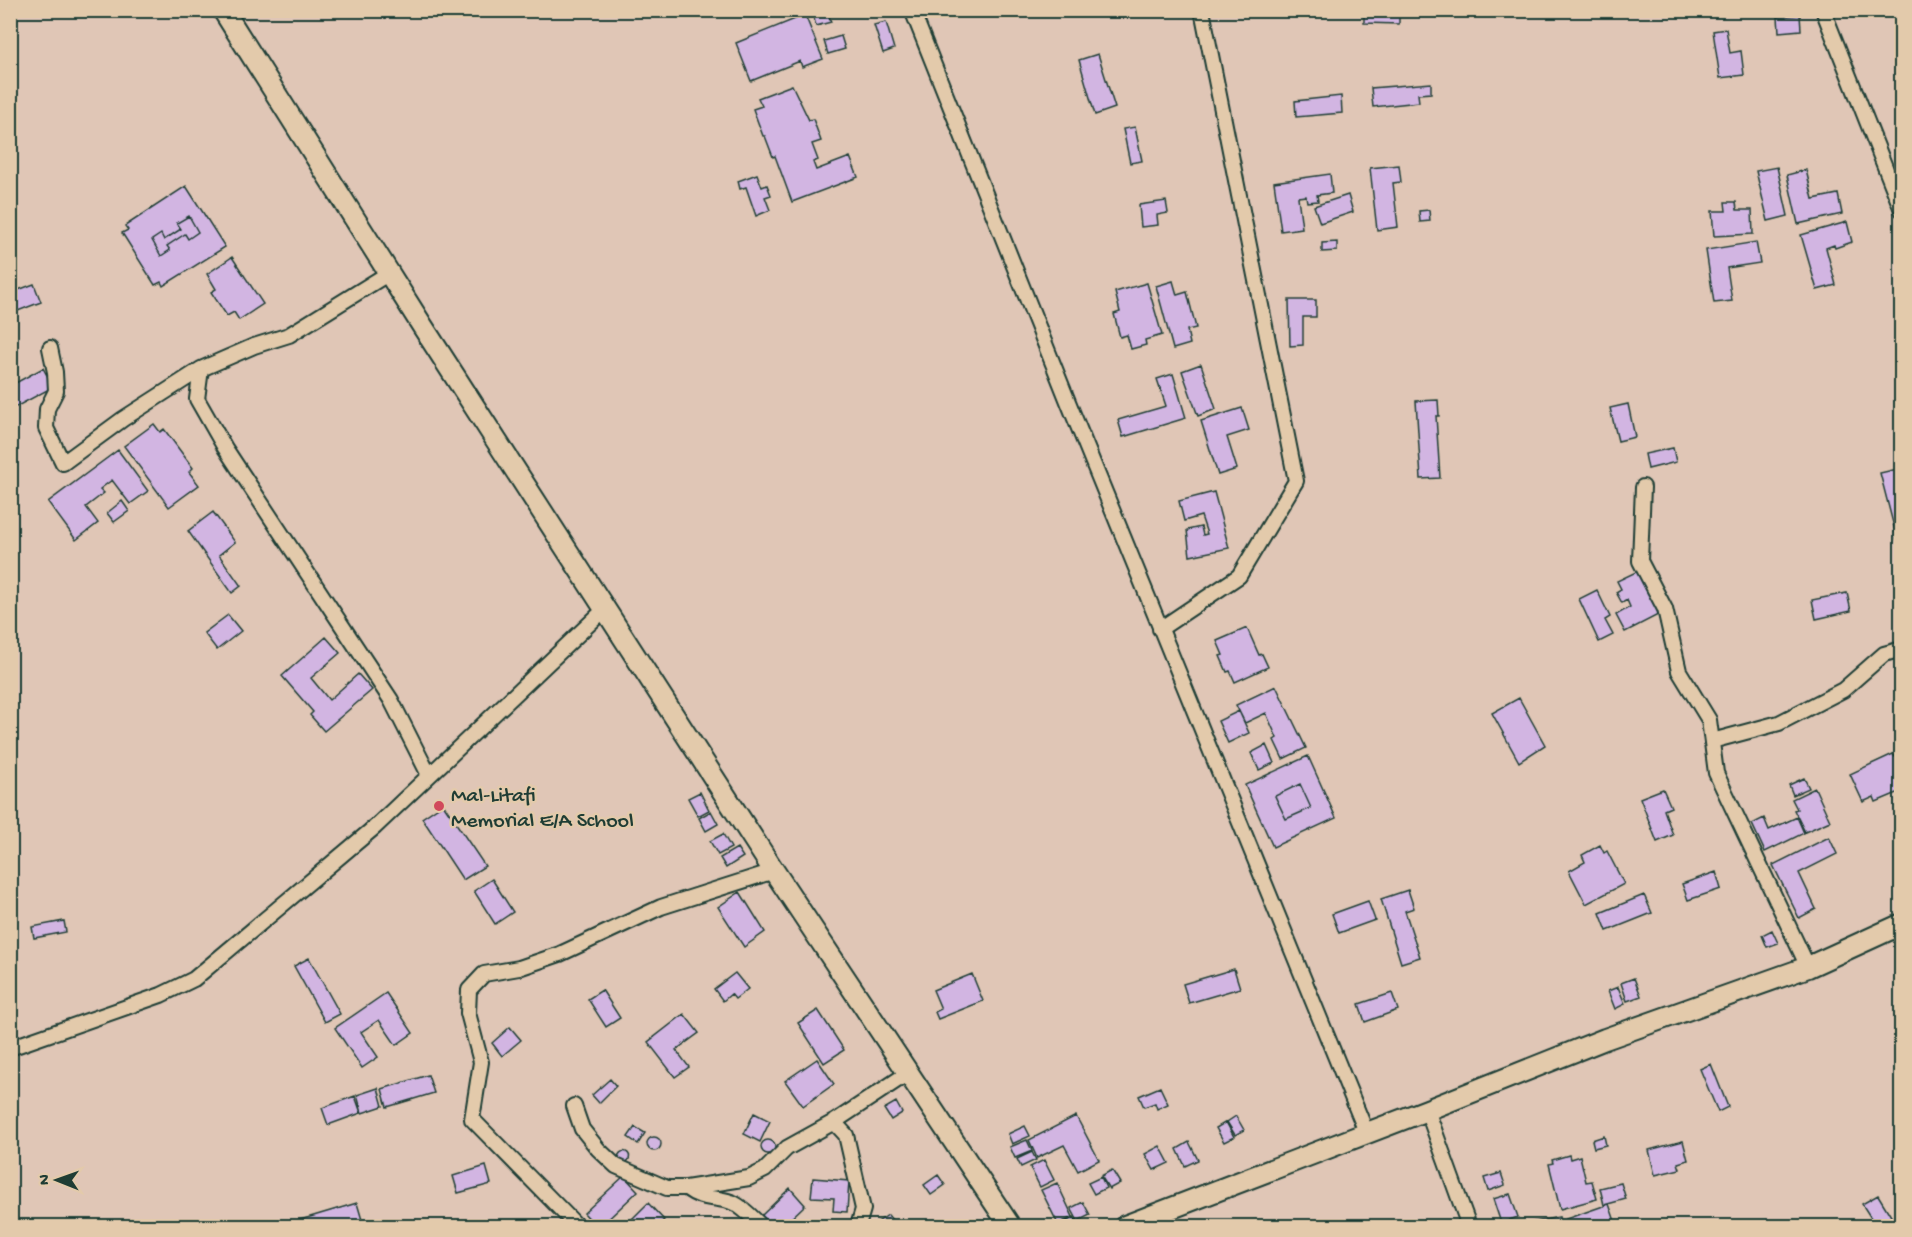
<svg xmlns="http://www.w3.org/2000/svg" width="1912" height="1237" font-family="'Gochi Hand',sans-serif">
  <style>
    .building { fill: #d2b5e2; stroke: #1f3d34; stroke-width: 1.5; fill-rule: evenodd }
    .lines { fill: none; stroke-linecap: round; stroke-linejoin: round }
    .street-casing { stroke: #1f3d34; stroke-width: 18 }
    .secondary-casing { stroke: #1f3d34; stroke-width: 24 }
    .street { stroke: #e3caab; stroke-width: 14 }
    .secondary { stroke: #e3caab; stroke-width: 20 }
    .poi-dot { fill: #d1495b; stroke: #e3caab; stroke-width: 2 }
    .labels { text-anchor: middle; stroke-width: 5; stroke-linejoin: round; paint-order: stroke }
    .poi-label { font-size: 22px; fill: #1f3d34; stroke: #e3caab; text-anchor: start }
  </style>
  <rect width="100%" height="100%" fill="#e0c6b6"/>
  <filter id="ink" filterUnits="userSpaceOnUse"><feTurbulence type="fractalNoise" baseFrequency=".0167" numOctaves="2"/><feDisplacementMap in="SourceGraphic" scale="12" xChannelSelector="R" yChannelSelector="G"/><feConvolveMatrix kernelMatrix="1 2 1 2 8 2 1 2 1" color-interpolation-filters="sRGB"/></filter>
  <g filter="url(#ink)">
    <!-- building -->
    <path class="building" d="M 827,10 L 831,22 L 816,26 L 812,11 Z
      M 1364,10 L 1399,10 L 1399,24 L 1364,23 Z
      M 805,15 L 823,59 L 802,67 L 800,61 L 751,81 L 736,43 Z
      M 1800,15 L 1801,30 L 1779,32 L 1778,17 Z
      M 886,22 L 894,49 L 883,53 L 874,25 Z
      M 1726,29 L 1730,53 L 1741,51 L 1744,75 L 1720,78 L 1713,31 Z
      M 841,36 L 845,49 L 828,54 L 824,41 Z
      M 1098,54 L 1115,108 L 1095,115 L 1079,60 Z
      M 1431,83 L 1431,93 L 1418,94 L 1419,102 L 1373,107 L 1371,88 Z
      M 792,85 L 809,120 L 813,119 L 821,141 L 812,144 L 818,160 L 813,162 L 816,170 L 850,157 L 858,177 L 792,202 L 775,156 L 773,157 L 765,136 L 763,136 L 753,109 L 762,106 L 758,98 Z
      M 1341,96 L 1342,113 L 1296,117 L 1295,101 Z
      M 1135,127 L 1142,161 L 1130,163 L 1123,129 Z
      M 1399,165 L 1401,182 L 1393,183 L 1398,227 L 1377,230 L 1370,168 Z
      M 1777,167 L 1788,216 L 1768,221 L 1756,171 Z
      M 1806,170 L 1813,199 L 1838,194 L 1842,214 L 1798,224 L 1787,175 Z
      M 757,174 L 762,187 L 767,185 L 771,195 L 765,197 L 770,210 L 756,216 L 746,187 L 740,189 L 738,181 Z
      M 1330,174 L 1332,193 L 1317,195 L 1318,201 L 1307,202 L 1306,196 L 1298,197 L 1302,228 L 1281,231 L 1274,182 Z
      M 186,186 L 225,247 L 163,286 L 161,282 L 155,285 L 122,233 L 128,230 L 125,226 ZM 189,216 L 198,232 L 188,239 L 185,234 L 167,246 L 170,250 L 161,256 L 152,240 L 161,234 L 164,240 L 181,229 L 177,223 Z
      M 1348,195 L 1353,212 L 1320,223 L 1314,206 Z
      M 1166,201 L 1168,213 L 1157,215 L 1158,225 L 1141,227 L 1139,205 Z
      M 1725,202 L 1736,202 L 1737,210 L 1752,210 L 1753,234 L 1714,236 L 1712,211 L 1726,211 Z
      M 1429,210 L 1430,221 L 1420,222 L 1419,211 Z
      M 189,216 L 198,232 L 188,239 L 185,234 L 167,246 L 170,250 L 161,256 L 152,240 L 161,234 L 164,240 L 181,229 L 177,223 Z
      M 1847,222 L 1852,242 L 1835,248 L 1834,245 L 1826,248 L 1836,285 L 1817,290 L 1801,235 Z
      M 1337,242 L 1337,251 L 1322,252 L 1322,243 Z
      M 1756,242 L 1760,263 L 1727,268 L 1732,301 L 1714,303 L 1706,250 Z
      M 232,257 L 263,304 L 239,320 L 234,312 L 227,316 L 211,292 L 216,289 L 207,274 Z
      M 1173,281 L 1177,295 L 1187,292 L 1196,328 L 1187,330 L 1190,344 L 1173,349 L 1156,286 Z
      M 1147,283 L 1162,335 L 1145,340 L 1146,345 L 1131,349 L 1127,335 L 1120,337 L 1114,314 L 1120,312 L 1115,292 Z
      M 34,284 L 41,302 L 10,314 L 10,293 Z
      M 1289,300 L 1316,300 L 1316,317 L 1303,317 L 1303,345 L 1290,346 Z
      M 1201,364 L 1216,409 L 1198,416 L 1182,371 Z
      M 43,368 L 53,387 L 10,410 L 10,386 Z
      M 1173,374 L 1186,418 L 1123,437 L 1118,420 L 1166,406 L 1157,379 Z
      M 1438,400 L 1439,416 L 1436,416 L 1440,478 L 1421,479 L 1416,401 Z
      M 1628,404 L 1635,437 L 1618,441 L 1610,408 Z
      M 1242,408 L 1249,430 L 1227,437 L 1237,469 L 1218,475 L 1201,421 Z
      M 154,424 L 160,432 L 164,429 L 193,468 L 189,472 L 199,485 L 169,507 L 124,446 Z
      M 1673,448 L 1676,462 L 1648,469 L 1645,454 Z
      M 118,450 L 148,491 L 130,504 L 112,480 L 100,489 L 104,493 L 86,507 L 98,523 L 76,540 L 48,502 Z
      M 1902,468 L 1902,558 L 1880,473 Z
      M 1214,492 L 1229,548 L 1190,556 L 1187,530 L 1201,527 L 1203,535 L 1207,534 L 1201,516 L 1184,521 L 1179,501 Z
      M 122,501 L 129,511 L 114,522 L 107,513 Z
      M 213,512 L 235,542 L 219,555 L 241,586 L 232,593 L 188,531 Z
      M 1638,571 L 1660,614 L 1625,632 L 1616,615 L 1630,607 L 1627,600 L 1622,603 L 1616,592 L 1621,589 L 1617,581 Z
      M 1597,590 L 1610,617 L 1605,620 L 1613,635 L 1599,642 L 1579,599 Z
      M 1847,593 L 1851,611 L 1816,619 L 1812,600 Z
      M 228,615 L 241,631 L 217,650 L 204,633 Z
      M 1247,628 L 1259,655 L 1262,654 L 1268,667 L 1235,682 L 1230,671 L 1227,672 L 1220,656 L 1223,655 L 1217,641 Z
      M 326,637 L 340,653 L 311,678 L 329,700 L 358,674 L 372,690 L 324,731 L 310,715 L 313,712 L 282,676 Z
      M 1276,686 L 1306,748 L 1283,759 L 1274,740 L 1277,738 L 1266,713 L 1245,723 L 1236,705 Z
      M 1519,698 L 1545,745 L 1519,762 L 1492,713 Z
      M 1239,711 L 1249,733 L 1228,743 L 1218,721 Z
      M 1266,745 L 1274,763 L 1259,770 L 1251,753 Z
      M 1893,754 L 1895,757 L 1898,755 L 1902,762 L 1902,791 L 1876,802 L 1874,797 L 1863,802 L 1850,774 Z
      M 1308,756 L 1336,818 L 1273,847 L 1245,785 ZM 1300,784 L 1311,808 L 1286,819 L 1275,796 Z
      M 1804,778 L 1809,788 L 1793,795 L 1789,785 Z
      M 1300,784 L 1311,808 L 1286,819 L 1275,796 Z
      M 1815,788 L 1830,821 L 1805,832 L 1794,810 L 1797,809 L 1792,799 Z
      M 1663,789 L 1671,807 L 1664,810 L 1673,835 L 1657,842 L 1640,798 Z
      M 700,792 L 709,810 L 698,816 L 688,798 Z
      M 443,804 L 485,866 L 463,880 L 422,818 Z
      M 711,811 L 718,824 L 706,831 L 699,818 Z
      M 1797,817 L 1804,833 L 1765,852 L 1752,824 L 1764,818 L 1769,830 Z
      M 723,834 L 731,848 L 718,855 L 710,841 Z
      M 1829,837 L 1837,854 L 1799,873 L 1816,909 L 1799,918 L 1773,865 Z
      M 1600,845 L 1604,853 L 1607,851 L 1624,884 L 1586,904 L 1569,871 L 1585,862 L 1582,855 Z
      M 737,848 L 743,857 L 726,868 L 720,858 Z
      M 1716,872 L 1721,889 L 1688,900 L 1682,884 Z
      M 492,879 L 513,912 L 495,924 L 474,891 Z
      M 1408,890 L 1414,908 L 1405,911 L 1420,957 L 1401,963 L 1381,899 Z
      M 740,892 L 765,932 L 744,947 L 718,907 Z
      M 1644,895 L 1652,913 L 1607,931 L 1600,913 Z
      M 1368,901 L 1375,920 L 1339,933 L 1332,914 Z
      M 64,921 L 66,932 L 34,938 L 32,927 Z
      M 1772,930 L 1778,943 L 1767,947 L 1762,935 Z
      M 309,958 L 340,1014 L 325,1022 L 294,966 Z
      M 1234,969 L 1240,988 L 1189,1003 L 1183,984 Z
      M 735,973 L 748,989 L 735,999 L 731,994 L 723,1001 L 714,989 Z
      M 972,974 L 983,1001 L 938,1019 L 935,1012 L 941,1009 L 933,990 Z
      M 1634,978 L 1641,996 L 1627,1001 L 1621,983 Z
      M 1618,987 L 1625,1004 L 1615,1009 L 1608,991 Z
      M 602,990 L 620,1018 L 606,1027 L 588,999 Z
      M 386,993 L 413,1033 L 396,1045 L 379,1020 L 361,1032 L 378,1057 L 362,1068 L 335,1028 Z
      M 1392,993 L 1398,1010 L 1365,1022 L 1359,1004 Z
      M 818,1010 L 844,1050 L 824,1063 L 798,1023 Z
      M 684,1014 L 699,1033 L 676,1050 L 689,1067 L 675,1077 L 648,1042 Z
      M 510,1027 L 521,1040 L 502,1056 L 492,1043 Z
      M 817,1059 L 834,1084 L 803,1106 L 785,1081 Z
      M 1711,1064 L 1728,1107 L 1718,1112 L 1700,1069 Z
      M 428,1075 L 434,1093 L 387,1107 L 382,1089 Z
      M 610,1079 L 616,1086 L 599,1103 L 592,1095 Z
      M 1160,1087 L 1168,1104 L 1157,1109 L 1155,1103 L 1144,1107 L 1139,1096 Z
      M 378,1088 L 383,1106 L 362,1113 L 357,1095 Z
      M 355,1096 L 361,1113 L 328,1125 L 322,1108 Z
      M 896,1102 L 902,1113 L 891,1120 L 884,1109 Z
      M 754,1113 L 770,1121 L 760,1142 L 744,1134 Z
      M 1076,1116 L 1099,1160 L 1078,1171 L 1064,1145 L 1037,1158 L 1029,1140 Z
      M 1236,1116 L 1244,1130 L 1235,1135 L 1227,1122 Z
      M 1226,1122 L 1234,1137 L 1224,1142 L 1216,1128 Z
      M 1025,1126 L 1030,1136 L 1012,1144 L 1008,1134 Z
      M 635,1127 L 645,1133 L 638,1144 L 628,1137 Z
      M 1604,1136 L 1606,1145 L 1594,1148 L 1592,1140 Z
      M647 1144a7 7 0 1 1 14 0a7 7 0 1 1-14 0Z
      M 1027,1140 L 1032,1151 L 1015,1158 L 1010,1147 Z
      M761 1147a7 7 0 1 1 14 0a7 7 0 1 1-14 0Z
      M 1683,1141 L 1688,1160 L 1678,1163 L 1680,1169 L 1655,1175 L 1649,1150 Z
      M 1189,1142 L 1198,1160 L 1185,1166 L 1177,1149 Z
      M 1160,1146 L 1169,1163 L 1154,1170 L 1145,1154 Z
      M618.5 1157a5.5 5.5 0 1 1 11 0a5.5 5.5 0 1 1-11 0Z
      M 1032,1152 L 1036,1160 L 1021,1167 L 1017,1159 Z
      M 1569,1155 L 1570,1159 L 1580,1156 L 1586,1182 L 1592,1181 L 1597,1199 L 1560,1209 L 1549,1164 L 1553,1163 L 1552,1160 Z
      M 1044,1160 L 1054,1180 L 1040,1187 L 1030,1167 Z
      M 486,1166 L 491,1184 L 458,1193 L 453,1176 Z
      M 1112,1170 L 1120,1183 L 1109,1189 L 1101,1176 Z
      M 1501,1173 L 1505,1185 L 1488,1191 L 1484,1178 Z
      M 938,1175 L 945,1185 L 931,1195 L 924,1185 Z
      M 624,1176 L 638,1191 L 601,1226 L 596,1226 L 584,1213 Z
      M 1101,1177 L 1106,1188 L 1094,1194 L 1088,1183 Z
      M 813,1178 L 849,1181 L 847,1212 L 833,1211 L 834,1198 L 811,1197 Z
      M 1057,1183 L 1073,1217 L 1058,1224 L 1041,1190 Z
      M 1621,1183 L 1626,1199 L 1604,1205 L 1600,1188 Z
      M 790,1188 L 805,1205 L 783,1226 L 771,1226 L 761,1216 Z
      M 1510,1194 L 1518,1217 L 1501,1223 L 1493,1199 Z
      M 1878,1195 L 1897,1226 L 1876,1226 L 1862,1204 Z
      M 1083,1202 L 1090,1215 L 1078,1221 L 1071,1208 Z
      M 357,1203 L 362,1220 L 342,1226 L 302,1226 L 300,1220 Z
      M 648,1203 L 664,1220 L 656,1226 L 631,1226 L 628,1223 Z
      M 1609,1204 L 1616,1224 L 1609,1226 L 1569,1226 L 1566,1219 Z
      M 888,1215 L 897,1226 L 872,1226 Z
      M 1074,1217 L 1079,1226 L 1064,1226 L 1063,1224 Z
      M 1559,1217 L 1561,1226 L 1521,1226 L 1521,1225 Z"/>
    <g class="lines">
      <defs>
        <path id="street" d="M 912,10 L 1069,404 L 1367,1134
          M 1823,10 L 1902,210
          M 389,273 L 289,335 L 254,346 L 201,369 L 197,399 L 225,448 L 391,700 L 429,775
          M 50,348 L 55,372 L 56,391 L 47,409 L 46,428 L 63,463 L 123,419 L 201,369
          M 1643,487 L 1640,561 L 1665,609 L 1679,671 L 1709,720 L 1716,773 L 1808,967
          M 1160,629 L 1239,576 L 1296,481 L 1202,10
          M 1712,741 L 1779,723 L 1843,690 L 1884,654 L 1902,649
          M 10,1048 L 161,995 L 194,979 L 375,827 L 605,609
          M 574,1106 L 582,1129 L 598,1149 L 616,1166 L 667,1188 L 686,1188 L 749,1178 L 765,1170 L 787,1148 L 834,1122
          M 1427,1110 L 1469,1226
          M 686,1188 C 703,1201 714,1196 731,1202 C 741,1205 754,1219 761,1226
          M 577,1226 L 472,1119 L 481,1062 L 468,1013 L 469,990 L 484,974 L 519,968 L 560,954 L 661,907 L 774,871
          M 858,1226 L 863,1209 L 846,1135 L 834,1122 L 908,1073"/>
        <path id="secondary" d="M 223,10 L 423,327 L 774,871 L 1010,1226
          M 1125,1226 L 1427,1110 L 1605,1039 L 1808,967 L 1902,924"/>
      </defs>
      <!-- street casing -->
      <use href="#street" class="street-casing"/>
      <!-- secondary casing -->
      <use href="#secondary" class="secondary-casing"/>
      <!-- street -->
      <use href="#street" class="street"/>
      <!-- secondary -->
      <use href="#secondary" class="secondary"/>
    </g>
  </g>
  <!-- markers -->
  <circle class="poi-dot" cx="439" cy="806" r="6"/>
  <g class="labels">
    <!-- poi labels -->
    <g class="poi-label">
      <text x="451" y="801">Mal-Litafi<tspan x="451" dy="25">Memorial E/A School</tspan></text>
    </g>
  </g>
  <!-- margin -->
  <rect width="1912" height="1237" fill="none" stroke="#e3caab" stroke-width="36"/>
  <rect x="18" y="18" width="1876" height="1201" fill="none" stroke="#1f3d34" stroke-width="2" filter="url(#ink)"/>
  <!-- north arrow -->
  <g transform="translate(57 1180) rotate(271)" stroke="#e3caab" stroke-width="4.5" paint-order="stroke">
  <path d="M0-4.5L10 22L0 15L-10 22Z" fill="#1f3d34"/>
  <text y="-9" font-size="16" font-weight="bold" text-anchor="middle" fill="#1f3d34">N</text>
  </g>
</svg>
